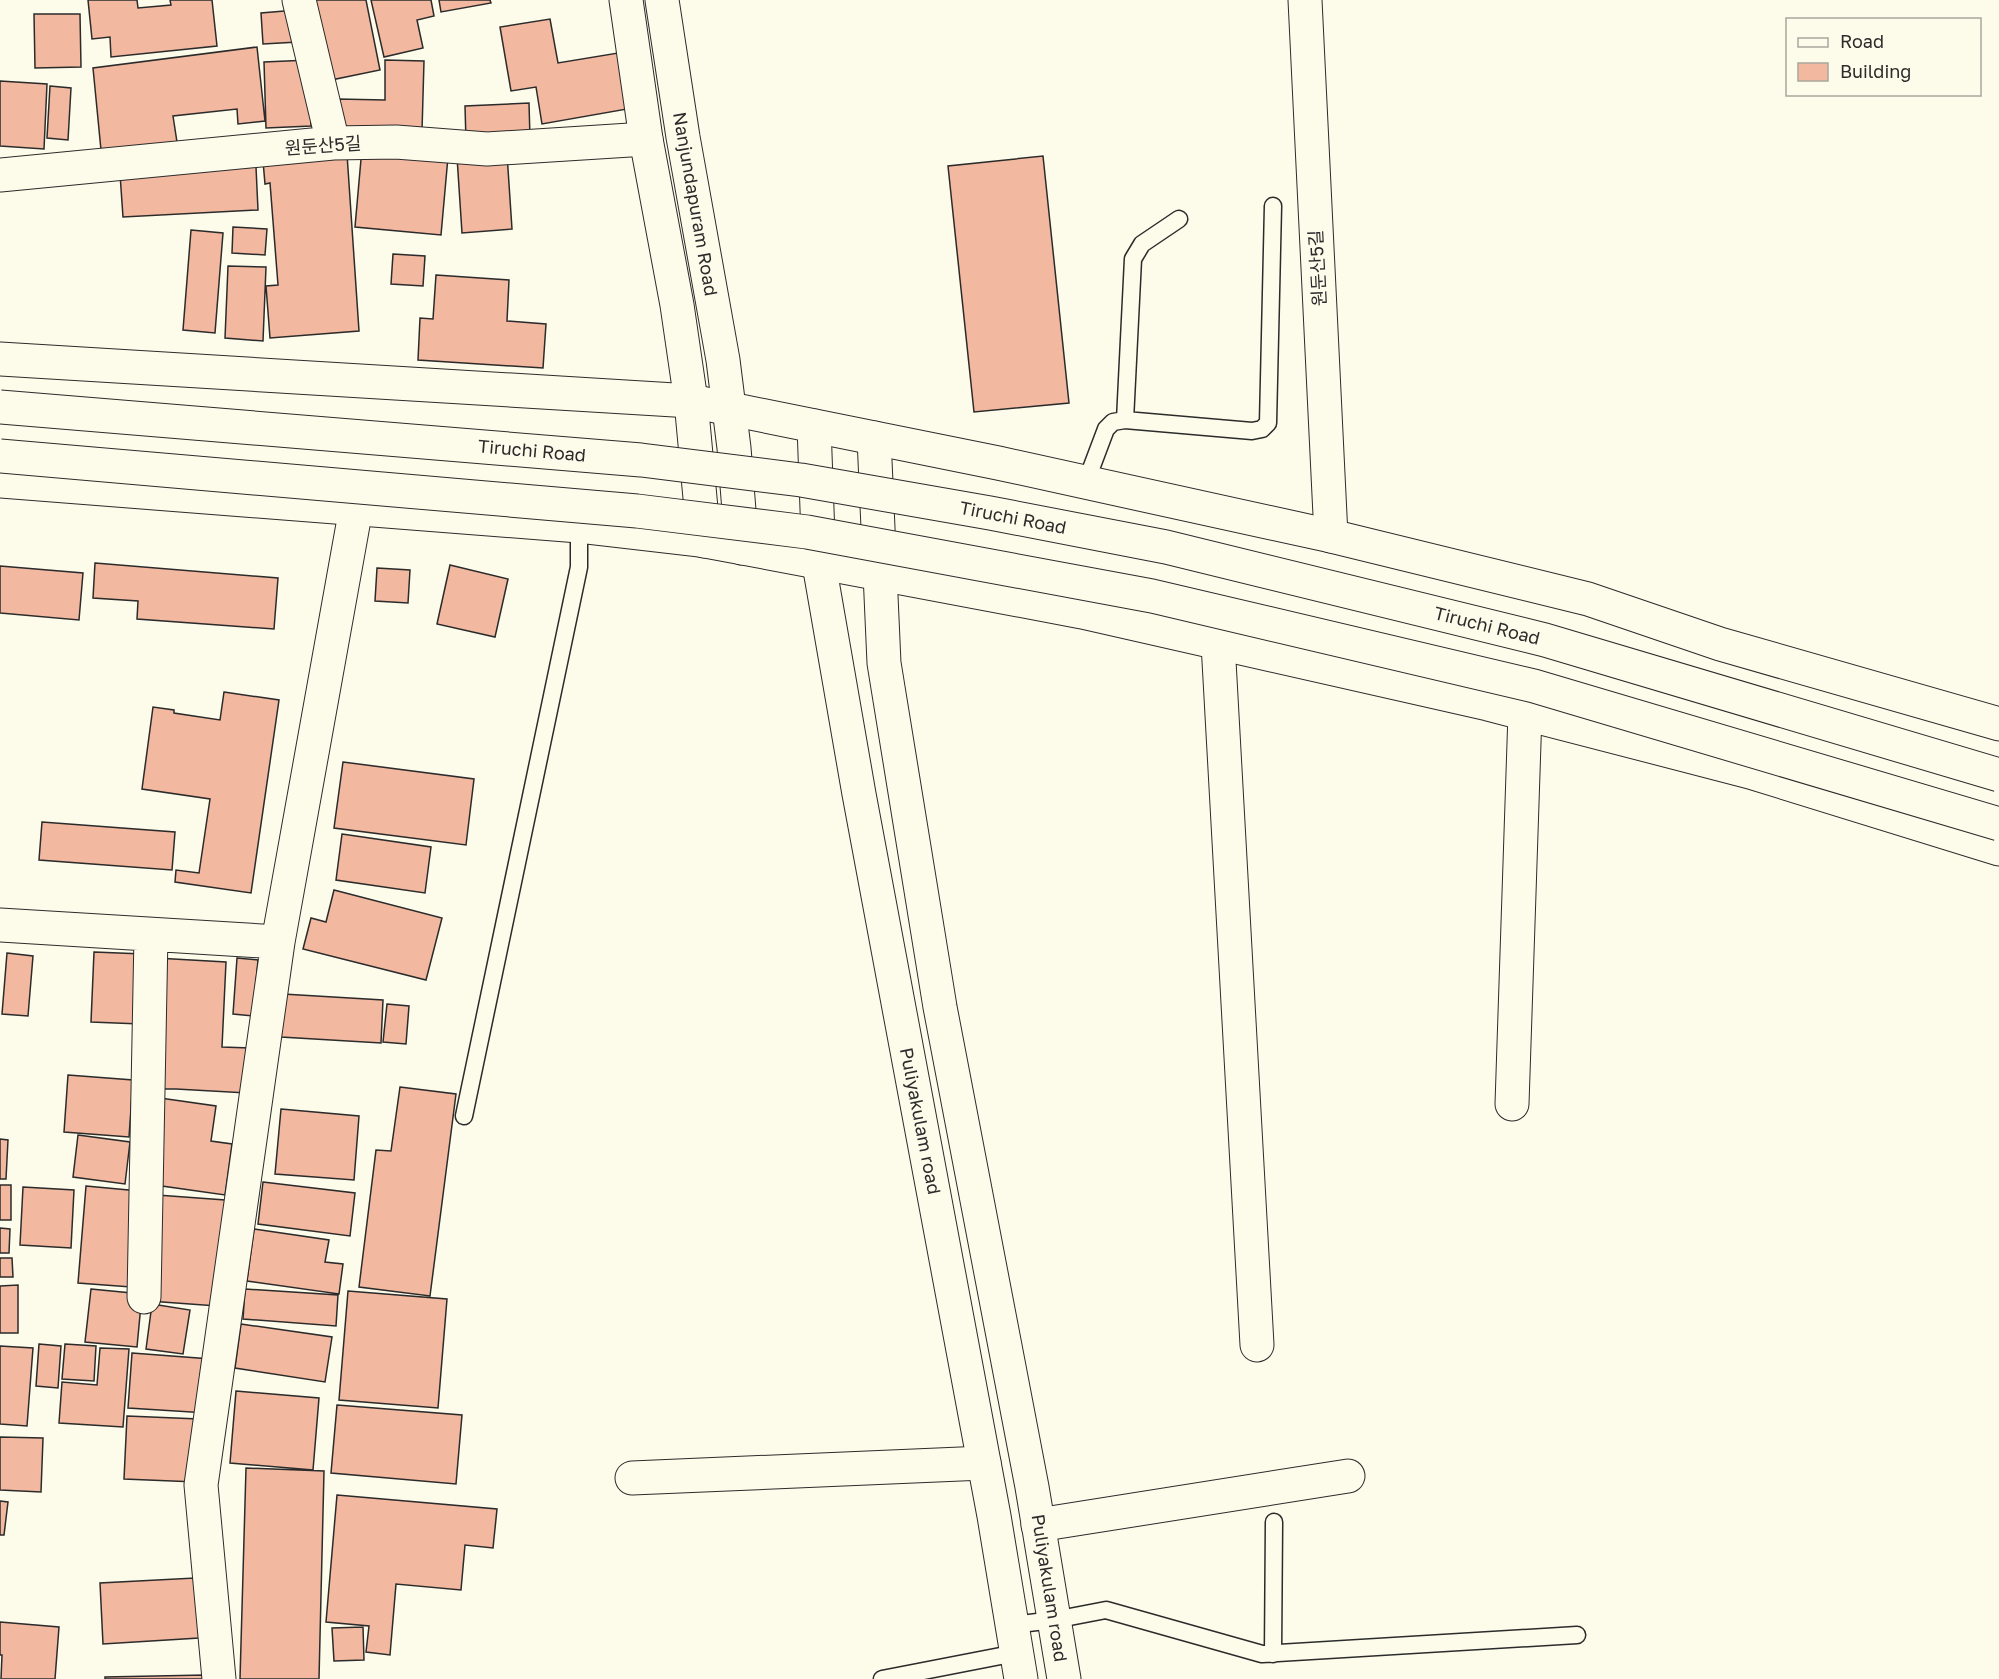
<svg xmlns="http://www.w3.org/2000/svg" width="1999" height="1679" font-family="'Golos Text','Noto Sans KR',sans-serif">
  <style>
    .building { fill: #f2b8a0; stroke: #2b2b2b; stroke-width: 1.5 }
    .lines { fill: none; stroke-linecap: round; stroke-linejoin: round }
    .lane-casing { stroke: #2b2b2b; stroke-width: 19 }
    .street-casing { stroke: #2b2b2b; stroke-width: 35 }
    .secondary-casing { stroke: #2b2b2b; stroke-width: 35 }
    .primary-casing { stroke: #2b2b2b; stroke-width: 35 }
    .lane { stroke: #fdfbea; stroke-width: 16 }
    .street { stroke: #fdfbea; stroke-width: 33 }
    .secondary { stroke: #fdfbea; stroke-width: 33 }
    .primary { stroke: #fdfbea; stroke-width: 33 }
    .highway-bridge-casing { stroke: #2b2b2b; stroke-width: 35; stroke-linecap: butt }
    .highway-bridge { stroke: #fdfbea; stroke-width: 33 }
    .labels { text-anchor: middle; stroke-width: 4.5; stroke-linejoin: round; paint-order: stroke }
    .street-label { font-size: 18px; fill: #2b2b2b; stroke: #fdfbea }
  </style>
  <rect width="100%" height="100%" fill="#fdfbea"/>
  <!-- building -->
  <path class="building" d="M 88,0 L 137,0 L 138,8 L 171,5 L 170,0 L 212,0 L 217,46 L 111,57 L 110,37 L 92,39 Z
    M 315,0 L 366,0 L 380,70 L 331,80 Z
    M 371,0 L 431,0 L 434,16 L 417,20 L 423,48 L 384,57 Z
    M 439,0 L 490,0 L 491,3 L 441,12 Z
    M 296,10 L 298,42 L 263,44 L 261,13 Z
    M 34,14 L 80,14 L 81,67 L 35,68 Z
    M 550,19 L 558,63 L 624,52 L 633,108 L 542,124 L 536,87 L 511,91 L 500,27 Z
    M 257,47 L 265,121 L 238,124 L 237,109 L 173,116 L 177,142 L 101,150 L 93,68 Z
    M 309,60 L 311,126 L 266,128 L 264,62 Z
    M 385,60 L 424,61 L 422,131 L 338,130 L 338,99 L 385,100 Z
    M 0,81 L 47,84 L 44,149 L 0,146 Z
    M 50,86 L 71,88 L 68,140 L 47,138 Z
    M 529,103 L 530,138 L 466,141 L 465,106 Z
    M 362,148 L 448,157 L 441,235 L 355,227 Z
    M 347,154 L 359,331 L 270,338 L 266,286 L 278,285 L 270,183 L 265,184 L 263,161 Z
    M 507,154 L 512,229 L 462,233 L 457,157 Z
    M 1043,156 L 1069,403 L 974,412 L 948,166 Z
    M 256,167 L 258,210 L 123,217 L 120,174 Z
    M 233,227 L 267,229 L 265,255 L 232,253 Z
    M 191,230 L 223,233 L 215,333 L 183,330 Z
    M 393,254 L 425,256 L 423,286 L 391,284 Z
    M 228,266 L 266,267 L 263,341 L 225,338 Z
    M 436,275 L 509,280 L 507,321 L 546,324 L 543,368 L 418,360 L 420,318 L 433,319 Z
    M 95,563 L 278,578 L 274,629 L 137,619 L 138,601 L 93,598 Z
    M 450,565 L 508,579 L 495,637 L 437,624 Z
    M 0,566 L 83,573 L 79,620 L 0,613 Z
    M 377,568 L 410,570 L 408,603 L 375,601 Z
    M 224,692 L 279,700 L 251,893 L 175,882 L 176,870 L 199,873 L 210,799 L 142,789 L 153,707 L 174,710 L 174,713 L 220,720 Z
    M 343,762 L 474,779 L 466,845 L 334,828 Z
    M 42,822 L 175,832 L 172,870 L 39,860 Z
    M 342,834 L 431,847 L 425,893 L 336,880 Z
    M 334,890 L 442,918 L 426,980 L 303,949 L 311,918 L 326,922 Z
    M 94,952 L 143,954 L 140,1024 L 91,1022 Z
    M 7,953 L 33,956 L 28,1016 L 2,1014 Z
    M 156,958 L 226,962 L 222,1047 L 250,1048 L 247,1093 L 176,1089 L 156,1089 Z
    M 237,958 L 258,960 L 253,1016 L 233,1014 Z
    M 283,994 L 383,1000 L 381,1043 L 281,1037 Z
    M 387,1004 L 409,1006 L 406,1044 L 383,1042 Z
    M 68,1075 L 133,1080 L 129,1137 L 64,1132 Z
    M 400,1087 L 456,1094 L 430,1296 L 359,1287 L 376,1150 L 391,1151 Z
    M 160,1098 L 216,1106 L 211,1141 L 232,1144 L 225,1195 L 148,1184 Z
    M 281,1109 L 359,1116 L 354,1180 L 275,1174 Z
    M 78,1135 L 130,1142 L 125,1184 L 73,1177 Z
    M 0,1139 L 8,1140 L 6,1179 L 0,1179 Z
    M 263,1182 L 355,1193 L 350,1236 L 258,1224 Z
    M 0,1185 L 11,1185 L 11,1220 L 0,1220 Z
    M 86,1186 L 139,1191 L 131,1287 L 78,1283 Z
    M 23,1187 L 74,1190 L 71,1248 L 20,1245 Z
    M 157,1195 L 225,1200 L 217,1306 L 149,1301 Z
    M 0,1228 L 10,1229 L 9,1253 L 0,1253 Z
    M 254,1229 L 329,1240 L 325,1262 L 343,1264 L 339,1294 L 247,1281 Z
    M 0,1258 L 12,1258 L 13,1277 L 0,1277 Z
    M 18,1285 L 18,1333 L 0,1333 L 0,1286 Z
    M 91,1289 L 142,1294 L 137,1347 L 85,1342 Z
    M 245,1289 L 338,1295 L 336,1326 L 243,1319 Z
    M 348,1291 L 447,1299 L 438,1408 L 339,1400 Z
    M 152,1304 L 190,1310 L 183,1354 L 146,1349 Z
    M 241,1324 L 332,1337 L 325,1382 L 235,1368 Z
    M 39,1344 L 61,1346 L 58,1388 L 36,1386 Z
    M 65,1344 L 96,1346 L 94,1381 L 62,1379 Z
    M 0,1346 L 33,1348 L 27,1426 L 0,1424 Z
    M 100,1348 L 129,1349 L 123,1427 L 59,1423 L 62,1382 L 97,1385 Z
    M 132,1353 L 211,1359 L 207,1413 L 128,1408 Z
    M 236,1391 L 319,1398 L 313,1470 L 230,1463 Z
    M 337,1405 L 462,1415 L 456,1484 L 331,1473 Z
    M 127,1416 L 199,1419 L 196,1482 L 124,1479 Z
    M 0,1437 L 43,1438 L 41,1492 L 0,1490 Z
    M 246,1468 L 324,1471 L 319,1679 L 240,1679 Z
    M 337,1495 L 497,1509 L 493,1548 L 465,1545 L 461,1590 L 396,1584 L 390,1655 L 366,1652 L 369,1626 L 326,1622 Z
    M 0,1501 L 8,1502 L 4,1535 L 0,1535 Z
    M 195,1578 L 199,1638 L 103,1644 L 100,1583 Z
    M 0,1622 L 59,1627 L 55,1679 L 1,1679 L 2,1655 L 0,1655 Z
    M 363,1627 L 364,1660 L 334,1661 L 332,1628 Z
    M 205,1675 L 206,1679 L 105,1679 L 105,1677 Z"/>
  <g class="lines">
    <defs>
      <path id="lane" d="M 1125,420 L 1133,259 L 1142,244 L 1179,219
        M 1086,482 L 1106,429 L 1113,422 L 1125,420 L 1252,431 L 1262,429 L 1268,423 L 1273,206
        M 464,1116 L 579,567 L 579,526
        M 1012,1625 L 1054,1620 L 1106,1610 L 1262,1654 L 1577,1635
        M 1273,1654 L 1274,1522
        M 882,1679 L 1016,1653"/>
      <path id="street" d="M 299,0 L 333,143
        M 1305,0 L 1331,536
        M 0,175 L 333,143 L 396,142 L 487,149 L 646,139
        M 1218,643 L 1257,1345
        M 0,925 L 278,942
        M 1512,1104 L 1525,713
        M 144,1297 L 151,935
        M 632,1478 L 984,1463
        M 1038,1525 L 1348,1476
        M 219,1679 L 201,1485 L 278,942 L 356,508"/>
      <path id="secondary" d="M 0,359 L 691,401 L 998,463 L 1331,536 L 1588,599 L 1720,644 L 1999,724
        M 0,481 L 579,526 L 700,540 L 1082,612 L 1488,704 L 1750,772 L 1999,849"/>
      <path id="primary" d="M 626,0 L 646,139 L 677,305 L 691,401 L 704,541
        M 662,0 L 683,137 L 723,360 L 734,448 L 742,548
        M 814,426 L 819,564 L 859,794 L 994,1516 L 1021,1679
        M 874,438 L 884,663 L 940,1007 L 1032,1487 L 1064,1679"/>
    </defs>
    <!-- lane casing -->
    <use href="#lane" class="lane-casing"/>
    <!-- street casing -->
    <use href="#street" class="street-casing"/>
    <!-- secondary casing -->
    <use href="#secondary" class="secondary-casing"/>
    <!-- primary casing -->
    <use href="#primary" class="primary-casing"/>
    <!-- lane -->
    <use href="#lane" class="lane"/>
    <!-- street -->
    <use href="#street" class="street"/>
    <!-- secondary -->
    <use href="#secondary" class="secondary"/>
    <!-- primary -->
    <use href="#primary" class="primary"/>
    <defs>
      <path id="highway-bridge" d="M 0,407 L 641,460 L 801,480 L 990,513 L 1166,547 L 1545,640 L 1999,775
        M 0,456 L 637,511 L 807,532 L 1152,596 L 1534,686 L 1999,824"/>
    </defs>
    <!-- highway-bridge casing -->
    <use href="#highway-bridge" class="highway-bridge-casing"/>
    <!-- highway-bridge -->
    <use href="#highway-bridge" class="highway-bridge"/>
  </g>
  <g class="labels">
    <!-- street labels -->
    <g class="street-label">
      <text transform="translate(323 146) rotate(-4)" y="6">원둔산5길</text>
      <text transform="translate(695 204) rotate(80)" y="6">Nanjundapuram Road</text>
      <text transform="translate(1318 268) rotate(-93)" y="6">원둔산5길</text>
      <text transform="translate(532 451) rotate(5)" y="6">Tiruchi Road</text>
      <text transform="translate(1013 518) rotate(11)" y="6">Tiruchi Road</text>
      <text transform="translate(1487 626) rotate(14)" y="6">Tiruchi Road</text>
      <text transform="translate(920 1121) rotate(79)" y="6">Puliyakulam road</text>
      <text transform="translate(1049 1588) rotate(81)" y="6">Puliyakulam road</text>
    </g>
  </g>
  <!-- legend -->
  <rect x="1786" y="18" width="195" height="78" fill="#fdfbea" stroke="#a9a89e" stroke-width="1.5"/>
  <rect x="1798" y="38" width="30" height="9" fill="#fdfbea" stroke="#a9a89e" stroke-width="1.5"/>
  <text x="1840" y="48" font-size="18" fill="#2b2b2b">Road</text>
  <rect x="1798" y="63" width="30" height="18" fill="#f2b8a0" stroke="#a9a89e" stroke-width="1.5"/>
  <text x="1840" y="78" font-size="18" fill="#2b2b2b">Building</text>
</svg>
